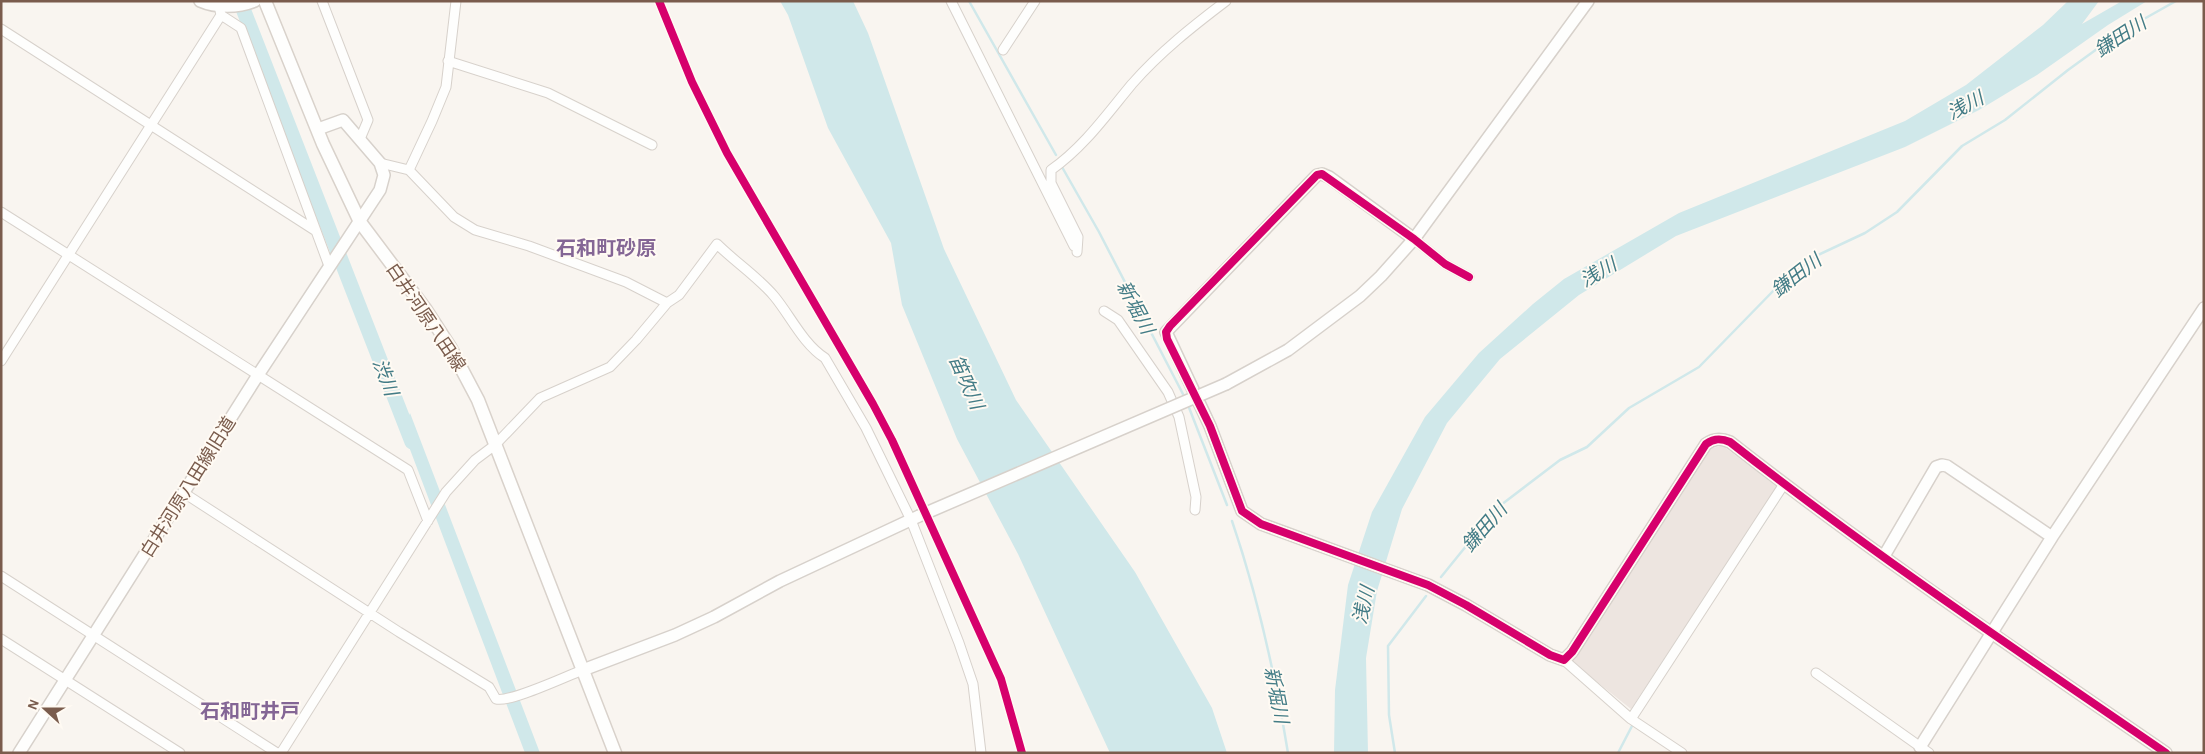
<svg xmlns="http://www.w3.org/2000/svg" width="2205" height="754" font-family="'Alegreya Sans','Noto Sans JP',sans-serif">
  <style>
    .industrial { fill: #ede5e0 }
    .water { fill: #d0e8ea }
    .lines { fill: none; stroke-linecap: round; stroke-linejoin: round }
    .stream { stroke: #d0e8ea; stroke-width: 2.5 }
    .river { stroke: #d0e8ea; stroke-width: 15 }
    .minor-casing { stroke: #d7d1cb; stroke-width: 11 }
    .tertiary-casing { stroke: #d7d1cb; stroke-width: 14 }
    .secondary-casing { stroke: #d9d2cb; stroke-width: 15 }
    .minor { stroke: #fefefd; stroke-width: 9 }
    .tertiary { stroke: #fefefd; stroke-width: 11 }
    .secondary { stroke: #fefefd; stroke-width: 12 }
    .tertiary-bridge-casing { stroke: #d7d1cb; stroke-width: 14; stroke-linecap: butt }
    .tertiary-bridge { stroke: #fefefd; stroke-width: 11 }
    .cycleway-casing { stroke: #fffaf3; stroke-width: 11 }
    .cycleway { stroke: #d6006c; stroke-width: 8 }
    .labels { text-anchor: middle; stroke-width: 4; stroke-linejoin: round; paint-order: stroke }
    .street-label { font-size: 18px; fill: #7a5c4d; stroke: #fffaf3 }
    .water-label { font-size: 19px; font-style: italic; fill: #437c86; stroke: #fffaf3 }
    .quarter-label { font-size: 20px; font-weight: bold; fill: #846695; stroke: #fffaf3 }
  </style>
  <rect width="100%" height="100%" fill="#f9f5f0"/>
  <!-- industrial -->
  <path class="industrial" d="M 1723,446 L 1777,487 L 1631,709 L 1572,662 L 1711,448 Z"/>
  <!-- water -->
  <path class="water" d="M 780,1 L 853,1 L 868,33 L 944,249 L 1016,400 L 1135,572 L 1212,708 L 1227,753 L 1110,753 L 1018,554 L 957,439 L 902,305 L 891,243 L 828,128 L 788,15 Z
    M 2068,1 L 2099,1 L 2082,24 L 2122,1 L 2147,1 L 2108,25 L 2037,75 L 1979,110 L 1905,147 L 1676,236 L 1579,295 L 1500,359 L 1447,423 L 1402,509 L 1377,591 L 1366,658 L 1368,753 L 1334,753 L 1335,690 L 1348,585 L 1372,512 L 1425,417 L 1479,353 L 1533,304 L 1564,279 L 1679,213 L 1905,121 L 1966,85 L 2043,25 Z
    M 410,413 L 540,753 L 525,753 L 403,431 Z"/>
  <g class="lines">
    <!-- stream -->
    <path class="stream" d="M 969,1 L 1056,155
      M 1062,167 L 1099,232 L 1185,398
      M 1188,405 L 1227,505
      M 1232,521 C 1258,597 1275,674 1288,753
      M 1742,556 L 1785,490
      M 1441,577 L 1497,508 L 1560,460 L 1587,447 L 1629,408 L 1699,367 L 1777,287 L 1816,256 L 1865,233 L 1897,212 L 1962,146 L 2005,120 L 2068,70 L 2119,33 L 2176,1
      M 1395,753 L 1389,715 L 1388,646 L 1426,596
      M 1618,753 L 1632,726"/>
    <!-- river -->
    <path class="river" d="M 240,1 L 412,442"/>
    <defs>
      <path id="minor" d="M 322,1 L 368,120 L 360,139
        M 951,1 L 1074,246
        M 221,15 L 241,28 L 329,266
        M 1,29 L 316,231
        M 1003,50 L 1035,1
        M 448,61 L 548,93 L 652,145
        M 380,163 L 409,170 L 454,217 L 475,230 L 529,246 L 626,282 L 667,303
        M 409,170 L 432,121 L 446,87 L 456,1
        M 1,212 L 408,470 L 428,521
        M 1414,239 L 1445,264 L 1469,277
        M 1077,252 L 1078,237 L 1051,183 L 1051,170 C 1084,147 1107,114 1132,84 C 1160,52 1193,26 1226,1
        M 1104,311 L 1118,320 L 1168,392 L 1179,417 L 1196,497 L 1195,510
        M 1,361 L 221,15 L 219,6
        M 184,493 L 399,632 L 489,687 L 496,699 C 510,703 566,676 583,670
        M 1,576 L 277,753
        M 1,639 L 180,753
        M 1564,660 L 1631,719 L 1682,753
        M 1816,673 L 1929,753
        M 1631,719 L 1784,484
        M 281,753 L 446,492 L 475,460 L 495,445 L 540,398 L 610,367 L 636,340 L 667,303 L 679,295 L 717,244 C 735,262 757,276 774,296 C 790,315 803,344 825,358 L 866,428 L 911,520 L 959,643 L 973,684 L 981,753"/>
      <path id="tertiary" d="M 200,1 C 216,8 238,8 255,1
        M 1414,239 L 1329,177 L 1322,174 L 1317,175 L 1166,332 L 1210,426 L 1242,511 L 1261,524 L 1428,585 L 1466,605 L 1550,655 L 1564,660 L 1572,652 L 1706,444 C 1714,438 1721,438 1730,442 C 1870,552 2019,652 2166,753
        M 1226,384 L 1288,350 L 1360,296 L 1381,276 L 1414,239 L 1588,1
        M 1884,556 L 1936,467 L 1942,465 L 1947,466 L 2052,537
        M 583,670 L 675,635 L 714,617 L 780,581 L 919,516
        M 1920,747 L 2052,537 L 2204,308
        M 19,753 L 258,375 L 380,190 L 384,175 L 380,163 L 343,120 L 318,129"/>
      <path id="secondary" d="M 265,1 L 323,144 L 360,222 L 426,310 L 450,347 L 478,400 L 615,753"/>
    </defs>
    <!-- minor casing -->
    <use href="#minor" class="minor-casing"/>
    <!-- tertiary casing -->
    <use href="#tertiary" class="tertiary-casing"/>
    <!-- secondary casing -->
    <use href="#secondary" class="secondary-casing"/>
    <!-- minor -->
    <use href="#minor" class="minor"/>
    <!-- tertiary -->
    <use href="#tertiary" class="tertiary"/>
    <!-- secondary -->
    <use href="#secondary" class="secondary"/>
    <defs>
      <path id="tertiary-bridge" d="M 919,516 L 1226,384"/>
    </defs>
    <!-- tertiary-bridge casing -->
    <use href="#tertiary-bridge" class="tertiary-bridge-casing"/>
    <!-- tertiary-bridge -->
    <use href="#tertiary-bridge" class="tertiary-bridge"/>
    <defs>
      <path id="cycleway" d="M 659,1 L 692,82 L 727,153 L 873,404 L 892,440 L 1001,679 L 1022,753
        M 1469,277 L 1445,264 L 1414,239 L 1322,174 L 1317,175 L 1170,326 L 1166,332 L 1167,339 L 1210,426 L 1242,511 L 1261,524 L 1428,585 L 1466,605 L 1550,655 L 1564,660 L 1572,652 L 1706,444 C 1714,438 1721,438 1730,442 C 1870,552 2019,652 2166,753"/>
    </defs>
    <!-- cycleway casing -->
    <use href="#cycleway" class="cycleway-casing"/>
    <!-- cycleway -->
    <use href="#cycleway" class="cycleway"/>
  </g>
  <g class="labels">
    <!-- street labels -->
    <g class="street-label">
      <text transform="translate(426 317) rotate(56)" y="6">白井河原八田線</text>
      <text transform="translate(188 487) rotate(-58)" y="6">白井河原八田線旧道</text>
    </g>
    <!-- water labels -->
    <g class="water-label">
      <text transform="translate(2120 36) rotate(-33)" y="7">鎌田川</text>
      <text transform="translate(1965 105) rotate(-28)" y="7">浅川</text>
      <text transform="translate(1598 272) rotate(-30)" y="7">浅川</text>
      <text transform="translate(1796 275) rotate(-38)" y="7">鎌田川</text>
      <text transform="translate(1136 307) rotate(62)" y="7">新堀川</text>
      <text transform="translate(386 377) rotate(69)" y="7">渋川</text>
      <text transform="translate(967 382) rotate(66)" y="7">笛吹川</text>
      <text transform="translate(1484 527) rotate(-49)" y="7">鎌田川</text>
      <text transform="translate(1363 605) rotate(-77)" y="7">浅川</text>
      <text transform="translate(1277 695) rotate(79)" y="7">新堀川</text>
    </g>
    <!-- quarter labels -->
    <g class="quarter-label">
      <text x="606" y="255">石和町砂原</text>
      <text x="250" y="718">石和町井戸</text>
    </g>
  </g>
  <!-- border -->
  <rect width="2205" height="754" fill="none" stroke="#7a5c4d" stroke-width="5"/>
  <!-- north arrow -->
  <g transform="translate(45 709) rotate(291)" stroke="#fffaf3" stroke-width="4" paint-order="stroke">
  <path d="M0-4L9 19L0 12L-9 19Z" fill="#7a5c4d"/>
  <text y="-8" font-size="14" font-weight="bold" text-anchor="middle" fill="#7a5c4d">N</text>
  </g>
</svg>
